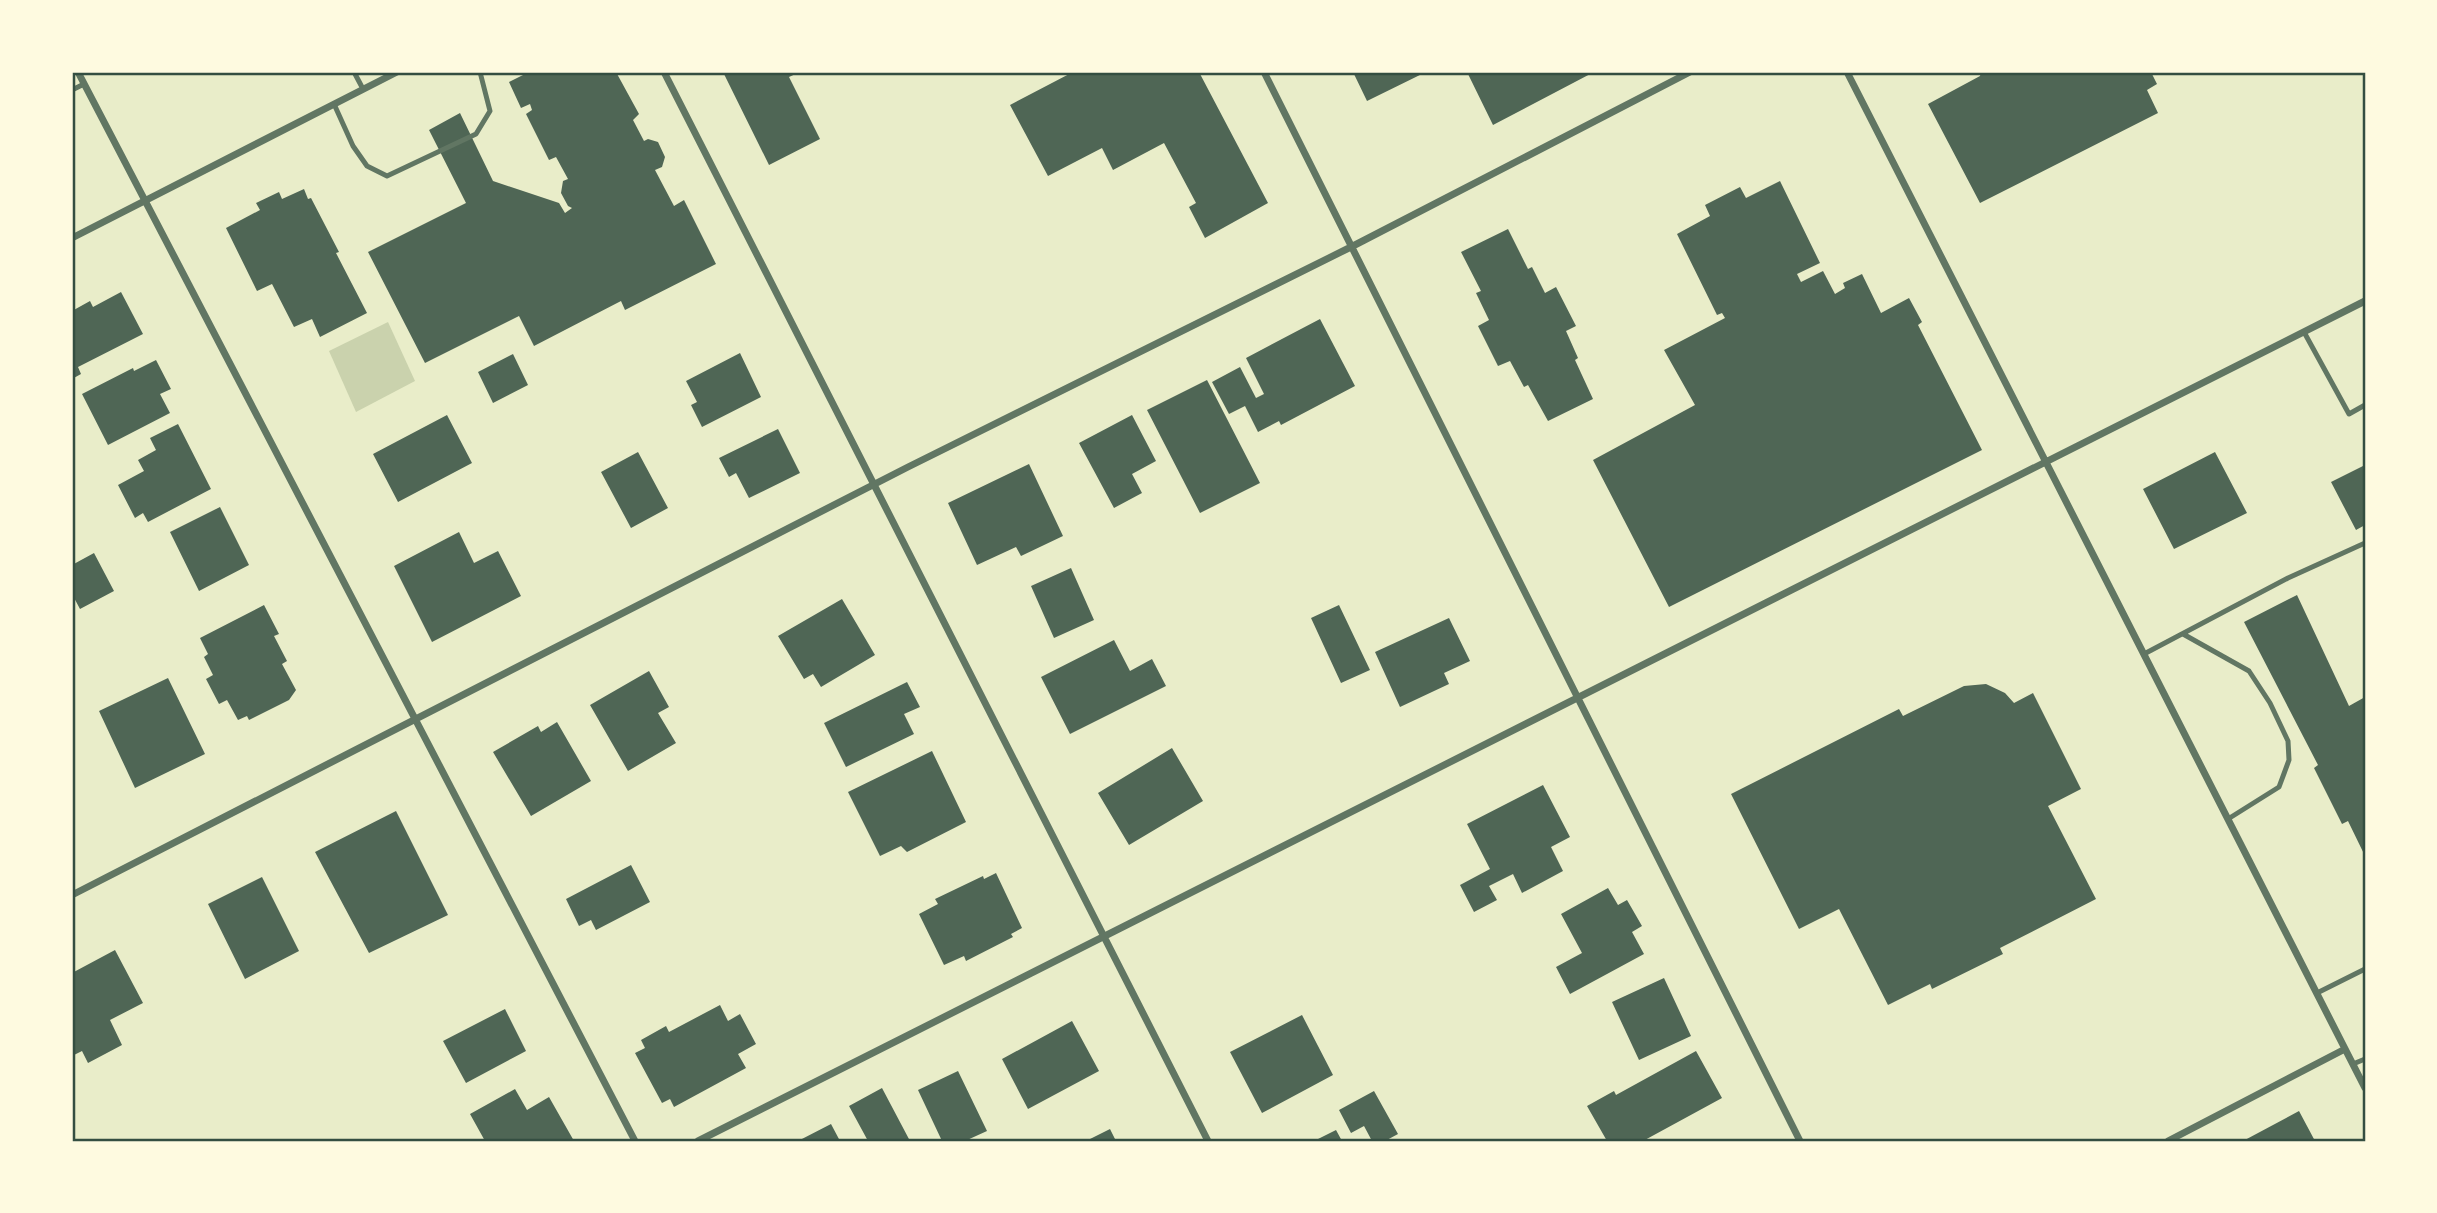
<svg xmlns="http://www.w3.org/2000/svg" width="2437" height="1213" font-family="'Fira Sans',sans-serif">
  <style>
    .green { fill: #cad2ad }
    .building { fill: #4f6655 }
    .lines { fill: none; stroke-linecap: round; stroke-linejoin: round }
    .service { stroke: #617663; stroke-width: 5 }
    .minor { stroke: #617663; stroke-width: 7 }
    .neatline { fill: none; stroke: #344e41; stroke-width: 2.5 }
  </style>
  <rect width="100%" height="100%" fill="#e9edc9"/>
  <!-- green -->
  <path class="green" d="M 388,322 L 415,381 L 356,412 L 329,351 Z"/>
  <!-- building -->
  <path class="building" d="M 529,72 L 616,72 L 639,114 L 633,120 L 644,141 L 648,139 L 658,142 L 665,157 L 662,167 L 655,170 L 674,206 L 684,200 L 716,264 L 625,310 L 621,301 L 534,346 L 519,316 L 425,363 L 368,252 L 466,203 L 429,130 L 460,113 L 493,181 L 559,203 L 565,213 L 572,208 L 568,206 L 561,193 L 563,181 L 568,179 L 556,157 L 549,160 L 526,114 L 532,110 L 530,104 L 521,108 L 509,82 Z
    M 723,72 L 800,72 L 789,77 L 820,139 L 769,165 Z
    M 1073,72 L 1199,72 L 1268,203 L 1205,238 L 1189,207 L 1196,203 L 1164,143 L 1113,170 L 1102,148 L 1048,176 L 1010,105 Z
    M 1353,72 L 1426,72 L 1367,101 Z
    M 1472,72 L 1594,72 L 1493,125 L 1468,74 Z
    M 1981,72 L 2151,72 L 2157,84 L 2147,90 L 2158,113 L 1980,203 L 1928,104 L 1980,76 Z
    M 1780,181 L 1820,263 L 1797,274 L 1801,282 L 1823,271 L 1835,294 L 1845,288 L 1843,283 L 1862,274 L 1881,313 L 1909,298 L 1922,322 L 1918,325 L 1982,450 L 1669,607 L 1593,460 L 1695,405 L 1664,350 L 1725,318 L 1722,313 L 1717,315 L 1677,234 L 1710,216 L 1705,205 L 1740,187 L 1746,198 Z
    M 304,189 L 308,199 L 311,198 L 339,252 L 336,253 L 367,313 L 320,337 L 312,319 L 294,327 L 272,284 L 257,291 L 226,228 L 260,210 L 256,203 L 279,192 L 282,199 Z
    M 1508,229 L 1528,269 L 1532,267 L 1545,293 L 1556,287 L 1576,326 L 1566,331 L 1578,358 L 1575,360 L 1593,399 L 1548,421 L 1528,385 L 1524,387 L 1510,361 L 1498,366 L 1478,326 L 1489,320 L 1476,293 L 1481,291 L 1461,252 Z
    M 121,292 L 143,334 L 78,367 L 81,374 L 72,379 L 72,311 L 90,301 L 93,307 Z
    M 1320,319 L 1355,386 L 1281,425 L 1279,421 L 1258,432 L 1245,406 L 1229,414 L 1212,382 L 1240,367 L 1256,398 L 1264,394 L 1246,358 Z
    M 740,353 L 761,397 L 702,427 L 691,405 L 697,402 L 686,381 Z
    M 513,354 L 528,385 L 493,403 L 478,372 Z
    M 156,360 L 171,389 L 160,394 L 170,413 L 108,445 L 82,394 L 133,368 L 134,371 Z
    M 1207,380 L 1260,483 L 1200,513 L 1147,410 Z
    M 447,415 L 472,463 L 398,502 L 373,454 Z
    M 1132,415 L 1156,461 L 1132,474 L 1142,493 L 1114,508 L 1079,443 Z
    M 178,424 L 211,489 L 148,522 L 143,513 L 135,518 L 118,485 L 144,471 L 138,460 L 156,450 L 150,438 Z
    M 778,429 L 800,473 L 749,498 L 736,473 L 729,477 L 719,458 Z
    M 638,452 L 668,508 L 631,528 L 601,472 Z
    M 2215,452 L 2247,513 L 2174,549 L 2143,489 Z
    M 1029,464 L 1063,536 L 1021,556 L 1016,547 L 977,565 L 948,503 Z
    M 2365,465 L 2365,525 L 2356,530 L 2331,482 Z
    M 220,507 L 249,565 L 199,591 L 170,532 Z
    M 459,532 L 474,563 L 498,551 L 521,596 L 432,642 L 394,566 Z
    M 94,553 L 114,591 L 80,609 L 72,594 L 72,565 Z
    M 1071,568 L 1094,620 L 1054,638 L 1031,586 Z
    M 2297,595 L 2349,706 L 2365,697 L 2365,856 L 2348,821 L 2342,824 L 2314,768 L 2318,765 L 2244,622 Z
    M 842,599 L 875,655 L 821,687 L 813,674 L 804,679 L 778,636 Z
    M 264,605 L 279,634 L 274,636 L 287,661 L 282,664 L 296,690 L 289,700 L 249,720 L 247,716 L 238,720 L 227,700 L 219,704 L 206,679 L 213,675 L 204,657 L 208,654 L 200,638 Z
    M 1339,605 L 1370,670 L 1341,683 L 1311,618 Z
    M 1449,618 L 1470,661 L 1444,673 L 1449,684 L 1400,707 L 1375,652 Z
    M 1114,640 L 1130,671 L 1152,659 L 1166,686 L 1070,734 L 1041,677 Z
    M 649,671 L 669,707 L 658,713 L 676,743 L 628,771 L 590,705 Z
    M 168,678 L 205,754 L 135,788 L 99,711 Z
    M 907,682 L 920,707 L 904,714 L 914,734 L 846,767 L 824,723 Z
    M 1986,684 L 2005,693 L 2014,703 L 2033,693 L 2081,789 L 2048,806 L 2096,899 L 2000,948 L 2003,954 L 1932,989 L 1930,984 L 1888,1005 L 1839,909 L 1799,929 L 1731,794 L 1899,709 L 1903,716 L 1964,686 Z
    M 557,722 L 591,781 L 531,816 L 493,752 L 538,726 L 541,732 Z
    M 1172,748 L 1203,801 L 1129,845 L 1098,793 Z
    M 932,751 L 966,822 L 907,852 L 901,846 L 880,856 L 848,792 Z
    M 1543,785 L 1570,837 L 1551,847 L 1563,871 L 1522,893 L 1513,874 L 1489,886 L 1497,900 L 1474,912 L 1460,885 L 1490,869 L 1467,824 Z
    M 396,811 L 448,915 L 369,953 L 315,852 Z
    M 631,865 L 650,902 L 596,930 L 591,920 L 579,926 L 566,899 Z
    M 996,873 L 1022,928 L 1011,934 L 1013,937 L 966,961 L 964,956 L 944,965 L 919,914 L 938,904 L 935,899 L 983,876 L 984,879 Z
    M 262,877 L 299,951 L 245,979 L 208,904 Z
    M 1608,888 L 1618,905 L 1627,900 L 1642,926 L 1632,932 L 1644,954 L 1570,994 L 1556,967 L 1582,953 L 1561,914 Z
    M 115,950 L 143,1003 L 110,1020 L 122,1045 L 88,1063 L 82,1051 L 72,1056 L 72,1032 L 75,1031 L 72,1025 L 72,973 Z
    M 1664,978 L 1691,1036 L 1639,1060 L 1612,1002 Z
    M 720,1005 L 728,1021 L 740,1014 L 756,1044 L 738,1054 L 746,1068 L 674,1107 L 670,1099 L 662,1103 L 635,1053 L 645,1048 L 641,1040 L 666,1026 L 669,1032 Z
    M 505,1009 L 526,1051 L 466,1083 L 443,1041 Z
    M 1302,1015 L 1333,1075 L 1262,1113 L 1230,1052 Z
    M 1072,1021 L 1099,1071 L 1028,1109 L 1002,1059 Z
    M 1696,1051 L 1722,1098 L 1643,1141 L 1607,1141 L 1587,1106 L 1614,1091 L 1616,1095 Z
    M 958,1071 L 987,1131 L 965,1141 L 942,1141 L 918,1090 Z
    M 882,1088 L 910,1141 L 868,1141 L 849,1106 Z
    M 515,1089 L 527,1110 L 549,1097 L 574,1141 L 485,1141 L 470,1114 Z
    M 1374,1091 L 1398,1134 L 1385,1141 L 1372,1141 L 1364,1126 L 1351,1133 L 1339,1110 Z
    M 2299,1111 L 2315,1141 L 2243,1141 Z
    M 831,1124 L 840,1141 L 798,1141 Z
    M 1110,1129 L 1116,1141 L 1086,1141 Z
    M 1336,1130 L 1342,1141 L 1314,1141 Z"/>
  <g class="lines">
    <!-- service -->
    <path class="service" d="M 354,72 L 363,89
      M 72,90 L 84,84
      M 334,104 L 353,146 L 367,166 L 387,176 L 476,134 L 490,111 L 480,72
      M 2304,332 L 2349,414 L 2365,405
      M 2183,634 L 2249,671 L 2270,703 L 2288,741 L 2289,760 L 2279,787 L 2228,819
      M 2144,654 L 2288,578 L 2365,543
      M 2317,993 L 2365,969
      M 2353,1064 L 2365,1059"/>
    <!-- minor -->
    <path class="minor" d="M 78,72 L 635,1141
      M 664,72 L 1208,1141
      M 1264,72 L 1800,1141
      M 1847,72 L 2365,1088
      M 72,238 L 397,72
      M 72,895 L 908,467 L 1351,247 L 1690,72
      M 698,1141 C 1253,859 1811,583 2365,301
      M 2168,1141 L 2345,1049"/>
  </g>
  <!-- border -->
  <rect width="2437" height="1213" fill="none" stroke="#fefae0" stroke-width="147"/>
  <rect x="74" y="74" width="2290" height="1066" class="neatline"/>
</svg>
